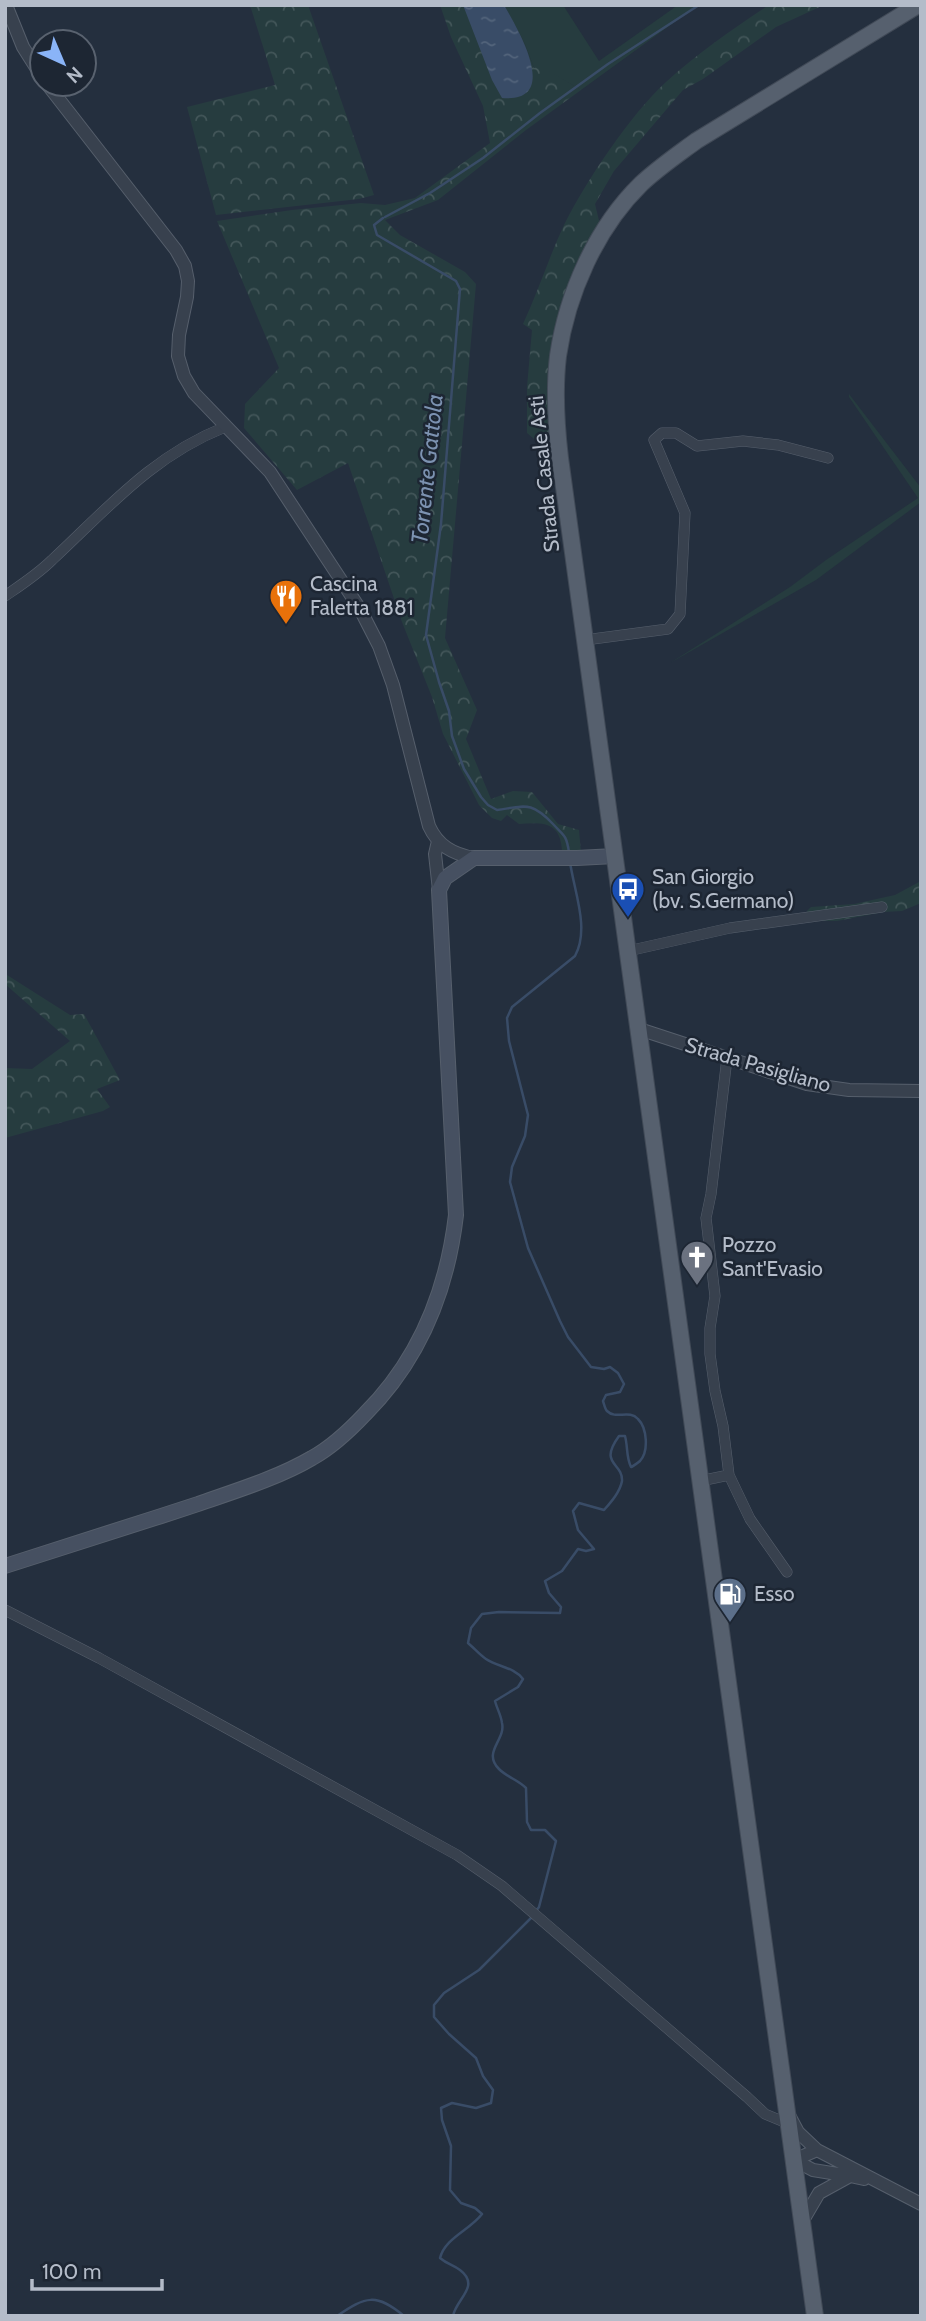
<svg xmlns="http://www.w3.org/2000/svg" width="926" height="2321" font-family="Cabin,sans-serif">
  <style>
    .grass { fill: #263c3f }
    .forest { fill: url(#forest-crowns) }
    .water { fill: url(#water-ripples) }
    .lines { fill: none; stroke-linecap: round; stroke-linejoin: round }
    .stream { stroke: #394c67; stroke-width: 2.5 }
    .minor-casing { stroke: #565f6c; stroke-width: 11 }
    .tertiary-casing { stroke: #565f6c; stroke-width: 14 }
    .secondary-casing { stroke: #565f6c; stroke-width: 16 }
    .primary-casing { stroke: #414a57; stroke-width: 18 }
    .minor { stroke: #38414e; stroke-width: 10 }
    .tertiary { stroke: #38414e; stroke-width: 12 }
    .secondary { stroke: #465061; stroke-width: 14 }
    .primary { stroke: #56606e; stroke-width: 16 }
    .labels { text-anchor: middle; stroke-width: 5; stroke-linejoin: round; paint-order: stroke }
    .street-label { font-size: 21px; fill: #b4bcc9; stroke: #1d2633 }
    .poi-label { font-size: 21px; fill: #b4bcc9; stroke: #1d2633; text-anchor: start }
    .water-label { font-size: 23px; font-style: italic; fill: #7c92b1; stroke: #1d2633 }
  </style>
  <defs>
    <pattern id="forest-crowns" width="20" height="18" patternUnits="userSpaceOnUse" patternTransform="scale(1.75)"><rect width="20" height="18" fill="#263c3f"/><path d="M2 6a3 3 0 1 1 6 0M12 15a3 3 0 1 1 6 0" fill="none" stroke="#435659"/></pattern>
    <pattern id="water-ripples" width="26" height="14" patternUnits="userSpaceOnUse" patternTransform="scale(1.75)"><rect width="26" height="14" fill="#394c67"/><path d="M2 4q2-2 4 0t4 0M15 11q2-2 4 0t4 0" fill="none" stroke="#53647b"/></pattern>
  </defs>
  <rect width="100%" height="100%" fill="#242f3e"/>
  <!-- grass -->
  <path class="grass" d="M 504,5 L 563,5 L 599,61 L 678,5 L 698,5 L 581,90 L 539,66 L 534,68 L 525,44 Z
    M 849,394 L 921,488 L 921,502 L 816,580 L 670,663 L 790,587 L 826,560 L 918,498 L 849,397 Z"/>
  <!-- forest -->
  <path class="forest" d="M 250,5 L 308,5 L 374,195 L 359,199 L 216,215 L 187,107 L 275,85 Z
    M 440,5 L 504,5 L 525,44 L 534,68 L 539,65 L 581,90 L 526,130 L 438,200 L 385,220 L 400,235 L 465,272 L 476,284 L 445,638 L 477,710 L 466,739 L 491,799 L 513,791 L 532,792 L 558,824 L 579,830 L 581,853 L 562,851 C 561,822 543,822 519,824 L 507,815 L 501,821 L 492,818 L 479,805 L 443,734 L 432,697 L 402,622 L 348,463 L 297,490 L 244,428 L 245,404 L 279,368 L 217,221 L 292,210 L 361,203 L 385,205 L 415,198 L 490,143 L 483,106 L 451,37 Z
    M 769,5 L 824,5 L 776,27 L 703,79 L 683,90 L 614,171 L 595,204 L 602,233 L 565,321 L 560,458 L 550,452 L 527,433 L 527,387 L 532,330 L 523,324 C 538,292 549,257 564,225 C 586,181 630,115 666,82 C 698,53 733,29 769,5 Z
    M 921,881 L 921,903 L 902,911 L 883,912 L 837,921 L 806,921 L 807,911 L 811,907 L 854,904 L 895,895 Z
    M 5,972 L 7,975 L 70,1015 L 84,1014 L 120,1080 L 97,1089 L 110,1107 L 103,1111 L 5,1138 L 5,1068 L 32,1069 L 70,1041 L 5,984 Z"/>
  <!-- water -->
  <path class="water" d="M 463,5 L 504,5 C 518,29 562,103 502,98 L 492,80 Z"/>
  <g class="lines">
    <!-- stream -->
    <path class="stream" d="M 385,217 L 430,193 L 483,158 L 540,113 L 608,64 L 699,5
      M 383,218 L 374,225 L 377,235 L 456,281 L 460,289 L 441,524 L 426,635 L 439,682 L 449,711 L 452,736 L 464,769 L 481,797 L 488,805 L 497,810 C 526,806 531,801 553,824 C 564,836 566,834 569,852
      M 536,1911 L 539,1907 L 556,1841 L 545,1830 L 531,1830 L 527,1822 L 526,1788 C 518,1780 507,1777 499,1769 C 482,1752 506,1740 502,1723 C 501,1715 497,1709 495,1701 L 518,1687 L 523,1679 C 514,1667 498,1667 486,1659 C 480,1655 474,1648 468,1643 L 471,1628 L 482,1614 L 499,1612 L 560,1613 L 561,1607 L 549,1593 L 545,1581 L 562,1571 L 578,1549 L 586,1551 L 594,1549 L 578,1530 L 573,1511 L 579,1503 L 604,1510 C 611,1502 620,1492 622,1481 C 623,1462 598,1465 619,1436 L 625,1436 C 628,1447 626,1457 631,1467 C 632,1467 639,1462 640,1461 C 649,1451 647,1428 638,1419 C 629,1409 616,1420 607,1411 C 605,1409 604,1404 603,1401 L 606,1395 L 620,1392 L 624,1384 L 618,1373 L 610,1367 L 604,1369 L 591,1367 L 568,1337 L 560,1321 L 528,1248 L 510,1182 L 512,1167 L 525,1136 L 528,1115 L 509,1041 L 507,1018 L 512,1007 L 575,956 C 590,929 574,891 570,862
      M 337,2316 C 366,2296 376,2293 404,2316
      M 453,2316 C 456,2299 481,2286 460,2270 C 453,2265 447,2264 440,2258 C 445,2238 470,2230 482,2214 L 475,2208 L 461,2203 L 450,2190 L 451,2146 L 442,2120 L 441,2108 L 452,2103 L 476,2108 L 491,2103 L 493,2090 L 483,2076 L 476,2058 L 449,2034 L 434,2017 L 434,2005 L 444,1993 L 479,1970 L 532,1917"/>
    <defs>
      <path id="minor" d="M 5,596 C 21,585 38,574 52,560 C 108,508 152,456 225,427
        M 585,640 L 668,629 L 680,614 L 685,513 L 654,440 L 662,433 L 676,433 L 697,446 L 743,441 L 778,445 L 828,458
        M 628,951 L 730,928 L 882,907
        M 727,1058 L 711,1194 L 706,1218 L 715,1296 L 710,1328 L 710,1354 L 715,1391 L 723,1426 L 729,1475 L 750,1519 L 787,1572
        M 700,1481 L 729,1475
        M 5,1610 L 99,1658 L 457,1855 L 502,1886 L 747,2097 L 765,2114 L 789,2124"/>
      <path id="tertiary" d="M 6,5 L 23,47 L 42,77
        M 47,84 L 176,250 L 185,266 L 188,281 L 187,297 L 179,335 L 178,356 L 184,376 L 194,393 L 270,472 L 360,609 L 379,646 L 393,685 L 429,826 C 438,846 453,854 474,858
        M 438,841 L 435,854 L 439,890
        M 639,1029 L 807,1084 L 849,1090 L 921,1091
        M 790,2117 L 798,2132 L 817,2150 L 921,2204
        M 817,2150 L 794,2160 L 813,2170 L 850,2176
        M 802,2222 L 819,2193 L 850,2176 L 864,2179"/>
      <path id="secondary" d="M 5,1566 C 70,1545 134,1525 198,1504 C 235,1491 278,1478 312,1458 C 332,1447 349,1431 365,1414 C 419,1360 447,1291 456,1215 L 439,890 L 445,878 L 474,858 L 577,858 L 615,856"/>
      <path id="primary" d="M 815,2316 L 560,458 C 556,424 554,390 558,356 C 567,294 596,228 641,184 C 658,168 677,155 696,141 L 918,5"/>
    </defs>
    <!-- minor casing -->
    <use href="#minor" class="minor-casing"/>
    <!-- tertiary casing -->
    <use href="#tertiary" class="tertiary-casing"/>
    <!-- secondary casing -->
    <use href="#secondary" class="secondary-casing"/>
    <!-- primary casing -->
    <use href="#primary" class="primary-casing"/>
    <!-- minor -->
    <use href="#minor" class="minor"/>
    <!-- tertiary -->
    <use href="#tertiary" class="tertiary"/>
    <!-- secondary -->
    <use href="#secondary" class="secondary"/>
    <!-- primary -->
    <use href="#primary" class="primary"/>
  </g>
  <!-- icons -->
  <defs>
    <symbol id="restaurant-pin" viewBox="-11 -11 22 30"><path d="M0 17L-7.5 6A9.5 9.5 0 1 1 7.5 6Z" fill="#e8710a" stroke="#1d2633"/><path d="M-5-6h1v4h1v-4h1v4h1v-4h1v5L-1.5 .5V6h-2V.5L-5-1ZM5-6V6H3V1.5H1.5Q1.5-4 5-6Z" fill="#fff"/></symbol>
    <symbol id="bus-pin" viewBox="-11 -11 22 30"><path d="M0 17L-7.5 6A9.5 9.5 0 1 1 7.5 6Z" fill="#1a4fb4" stroke="#1d2633"/><path d="M-5-6H5V4H4V6H2V4H-2V6H-4V4H-5ZM-3.5-4V0h7V-4ZM-3.5 1.2v1.5H-2V1.2ZM2 1.2v1.5H3.5V1.2Z" fill="#fff"/></symbol>
    <symbol id="church-pin" viewBox="-11 -11 22 30"><path d="M0 17L-7.5 6A9.5 9.5 0 1 1 7.5 6Z" fill="#6b7280" stroke="#1d2633"/><path d="M-1.2-6h2.4v3.5h3.3v2.4h-3.3V6h-2.4V-.1h-3.3v-2.4h3.3Z" fill="#fff"/></symbol>
    <symbol id="fuel-pin" viewBox="-11 -11 22 30"><path d="M0 17L-7.5 6A9.5 9.5 0 1 1 7.5 6Z" fill="#5c6f8a" stroke="#1d2633"/><path d="M-5.5-6h7V0h2V4h1.3V-2.5L3-4.5l.8-.8L6-3V5H2.5V1h-1V6h-7ZM-4.2-4.7v3.2H.2V-4.7Z" fill="#fff"/></symbol>
  </defs>
  <g fill-rule="evenodd">
    <use href="#restaurant-pin" x="267" y="577" width="38" height="52"/>
    <use href="#bus-pin" x="609" y="870" width="38" height="52"/>
    <use href="#church-pin" x="678" y="1238" width="38" height="52"/>
    <use href="#fuel-pin" x="711" y="1575" width="38" height="52"/>
  </g>
  <g class="labels">
    <!-- street labels -->
    <g class="street-label">
      <text transform="translate(544 474) rotate(-96)" y="7">Strada Casale Asti</text>
      <text transform="translate(758 1065) rotate(16)" y="7">Strada Pasigliano</text>
    </g>
    <!-- poi labels -->
    <g class="poi-label">
      <text x="310" y="591">Cascina<tspan x="310" dy="24">Faletta 1881</tspan></text>
      <text x="652" y="884">San Giorgio<tspan x="652" dy="24">(bv. S.Germano)</tspan></text>
      <text x="722" y="1252">Pozzo<tspan x="722" dy="24">Sant'Evasio</tspan></text>
      <text x="754" y="1601">Esso</text>
    </g>
    <!-- water labels -->
    <g class="water-label">
      <text transform="translate(427 469) rotate(-84)" y="8">Torrente Gattola</text>
    </g>
  </g>
  <!-- border -->
  <rect width="926" height="2321" fill="none" stroke="#b4bcc9" stroke-width="14"/>
  <!-- north arrow -->
  <g transform="translate(63 63) rotate(136)"><circle r="33" fill="#1d2633" stroke="#59626f" stroke-width="2"/>
  <path d="M0-5L12 26L0 18L-12 26Z" fill="#8ab4f8"/>
  <text y="-10" font-size="19" font-weight="bold" text-anchor="middle" fill="#b4bcc9">N</text>
  </g>
  <!-- scale -->
  <path d="M32 2279v10h130v-10" fill="none" stroke="#b4bcc9" stroke-width="3.5"/>
  <text x="42" y="2279" font-size="21" fill="#b4bcc9" stroke="#1d2633" stroke-width="5" paint-order="stroke">100 m</text>
</svg>
